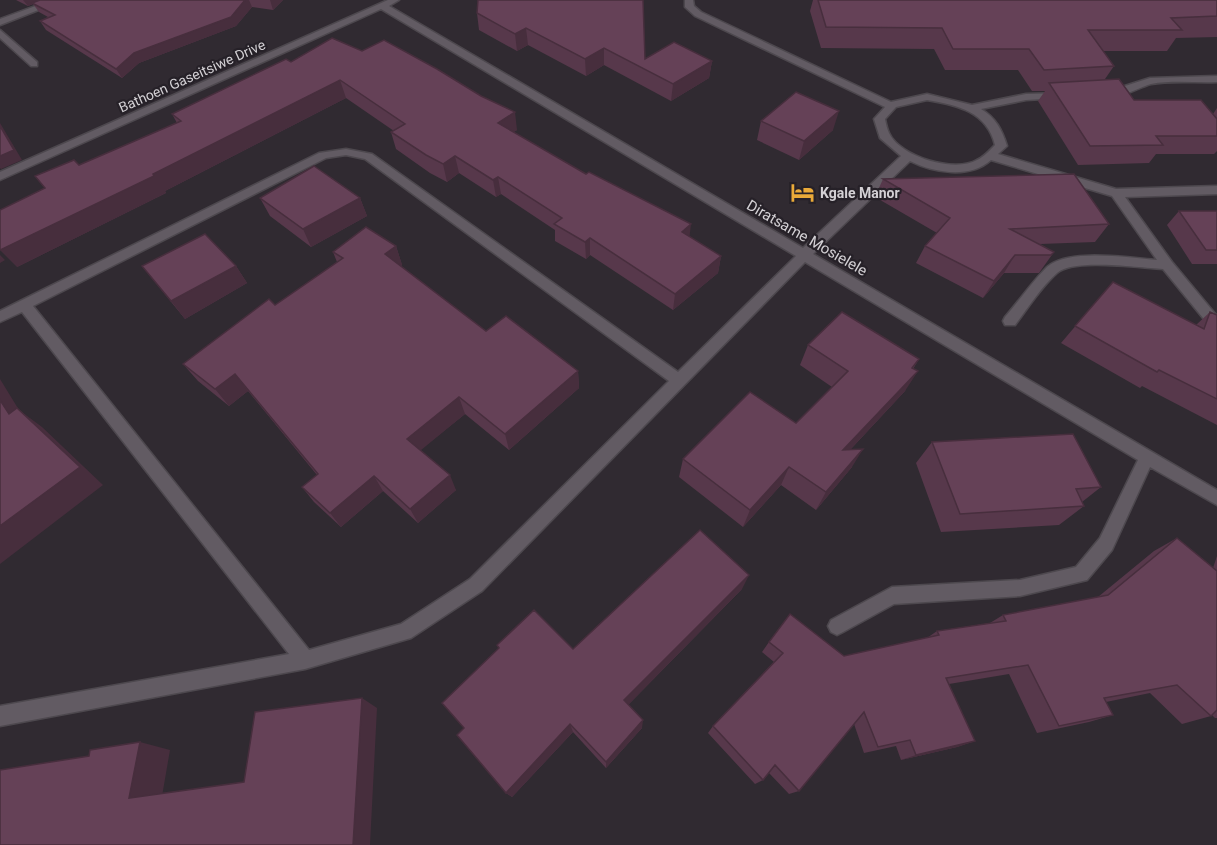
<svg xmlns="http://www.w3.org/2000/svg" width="1217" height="845" font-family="Roboto,sans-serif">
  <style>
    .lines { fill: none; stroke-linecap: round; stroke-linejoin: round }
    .minor-casing { stroke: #4d484e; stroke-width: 3 }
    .minor { fill: #625b63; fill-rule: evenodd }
    .wall { fill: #57384b }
    .shaded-wall { fill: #472e3d }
    .building { fill: #654157; stroke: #472e3d; stroke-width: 1.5 }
    .labels { text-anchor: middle; stroke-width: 4.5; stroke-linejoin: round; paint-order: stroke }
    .far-street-label { font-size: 14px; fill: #d4d1d5; stroke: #262128 }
    .far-poi-label { font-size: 14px; font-weight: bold; fill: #d4d1d5; stroke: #262128; text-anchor: start }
    .street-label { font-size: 15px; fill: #d4d1d5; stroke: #262128 }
  </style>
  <rect width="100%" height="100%" fill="#302a31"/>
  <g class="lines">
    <defs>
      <path id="minor" d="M 52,0 L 64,0 L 0,25 L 0,19 Z
        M 388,0 L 399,0 L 389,6 L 803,248 L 901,156 L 880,138 L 874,119 L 885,107 L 695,16 L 685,7 L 685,0 L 693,0 L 694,6 L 701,12 L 891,102 L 927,94 L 972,105 L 1026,94 L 1064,93 L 1064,97 L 1060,98 L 1026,100 L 981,109 C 996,118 1002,130 1007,146 L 998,154 L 1116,189 L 1217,186 L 1217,194 L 1125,197 L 1172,262 L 1217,316 L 1217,330 L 1212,329 L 1163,269 C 1140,268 1074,258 1057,273 C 1041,287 1028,308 1015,325 L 1005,325 L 1003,321 L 1005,317 C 1019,301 1032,282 1047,267 C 1068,248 1130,258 1157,260 L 1112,196 L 991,160 C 970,179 934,173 910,161 L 813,254 L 1217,490 L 1217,505 L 1150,467 L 1112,550 L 1087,580 L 1020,596 L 894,604 L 843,632 L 837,635 L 831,632 L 828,626 L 831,620 L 892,587 L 1020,580 L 1076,567 L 1100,538 L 1138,460 L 805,262 L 482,591 L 411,638 L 305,669 L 0,726 L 0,706 L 289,654 L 22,312 L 0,322 L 0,311 L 319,153 L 346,149 L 372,154 L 678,372 L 796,256 L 381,9 L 0,180 L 0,172 ZM 927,100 C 958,105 987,112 995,145 C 990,150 984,157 977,160 C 955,173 900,157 889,133 C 887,129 886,124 885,119 L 896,107 ZM 346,155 L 365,159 L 669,381 L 470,579 L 401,624 L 309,650 L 33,306 L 326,158 Z
        M 0,30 L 37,62 L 37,66 L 31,66 L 0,38 Z
        M 1217,76 L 1217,82 C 1196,83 1172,80 1151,84 C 1138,87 1116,103 1103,93 L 1150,78 Z"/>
    </defs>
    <!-- minor casing -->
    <use href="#minor" class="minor-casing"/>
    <!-- minor -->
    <use href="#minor" class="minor"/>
  </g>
  <!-- wall -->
  <path class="wall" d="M 16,0 L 283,0 L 273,10 L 252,7 L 236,26 L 139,63 L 122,78 L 46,30 L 40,21 L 48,17 L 39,12 L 33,4 L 28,6 Z
    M 813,0 L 1217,0 L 1217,37 L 1176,38 L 1167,51 L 1103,51 L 1114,66 L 1105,79 L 1134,100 L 1217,119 L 1217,151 L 1214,154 L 1156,154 L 1149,163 L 1078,165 L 1038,101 L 1045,91 L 1032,91 L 1018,70 L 945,70 L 934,49 L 821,48 L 810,11 Z
    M 477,13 L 645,59 L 712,61 L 709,78 L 671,101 L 604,65 L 586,76 L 528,45 L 517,51 L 479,30 Z
    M 291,62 L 517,130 L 513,132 L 721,256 L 718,273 L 673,310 L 590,255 L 586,259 L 555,241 L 555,230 L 501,194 L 496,197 L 459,173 L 447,182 L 430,173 L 396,149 L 391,132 L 394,131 L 346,98 L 165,191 L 166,193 L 17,267 L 45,188 L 79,165 L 177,123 L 172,114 Z
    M 1217,108 L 1217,119 L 1213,114 Z
    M 761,121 L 833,130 L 799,160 L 757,140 Z
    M 883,179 L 1109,224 L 1095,242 L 1040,244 L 1054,252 L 1039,273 L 1004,273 L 983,298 L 916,263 L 925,246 L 937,233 L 875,197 Z
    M 260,198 L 360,198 L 367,216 L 311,247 L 270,216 Z
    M 1179,211 L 1217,211 L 1217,264 L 1192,264 L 1167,225 Z
    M 396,246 L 402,265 L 401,266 L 486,331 L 578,371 L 579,388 L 509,450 L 465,414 L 420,450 L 456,490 L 418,523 L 383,491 L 341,527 L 314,502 L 302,487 L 317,475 L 248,391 L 229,406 L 198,381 L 183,364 L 275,305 L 337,262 L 333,252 Z
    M 142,266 L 236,266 L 247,283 L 185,319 Z
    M 1113,282 L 1196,325 L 1210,312 L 1217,315 L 1217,425 L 1142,386 L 1140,388 L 1061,343 Z
    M 808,345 L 919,359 L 913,369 L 905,391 L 850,450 L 852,467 L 816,510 L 781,485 L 743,527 L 679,477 L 683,459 L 796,423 L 832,387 L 800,365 Z
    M 932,442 L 1101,487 L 1082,502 L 1084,506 L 1059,525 L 941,532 L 916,463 Z
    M 1177,538 L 1213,568 L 1217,556 L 1217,718 L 1215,718 L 1212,715 L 1211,716 L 1182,724 L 1150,693 L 1106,702 L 1113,715 L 1089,722 L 1037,733 L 1009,674 L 949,684 L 975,741 L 957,747 L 901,760 L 896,746 L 864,753 L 854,724 L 799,791 L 789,794 L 769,773 L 763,780 L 755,784 L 708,733 L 713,726 L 774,662 L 762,652 L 769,642 L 844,656 L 927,638 L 937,631 L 990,623 L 1003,615 L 1098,597 L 1154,551 Z
    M 742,589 L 628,705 L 642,728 L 606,768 L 573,732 L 512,797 L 506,793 L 464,728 L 499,649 L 497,645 L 573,649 Z"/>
  <!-- shaded-wall -->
  <path class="shaded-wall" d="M 23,0 L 45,0 L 32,3 L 33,4 L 28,6 Z
    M 245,0 L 249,0 L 252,7 L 236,26 L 139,63 L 122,78 L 116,69 L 134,53 Z
    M 270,0 L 283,0 L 273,10 Z
    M 526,28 L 528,45 L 517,51 L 515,34 Z
    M 604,48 L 604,65 L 586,76 L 585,59 Z
    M 712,61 L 709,78 L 671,101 L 673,84 Z
    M 340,80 L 346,98 L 165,191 L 166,193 L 17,267 L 0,250 Z
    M 839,111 L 833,130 L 799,160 L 804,141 Z
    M 515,112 L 517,130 L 500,141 L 498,123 Z
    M 0,123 L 22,160 L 1,169 L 0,168 Z
    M 455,156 L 459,173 L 447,182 L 443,164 Z
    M 498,177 L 501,194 L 496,197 L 493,180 Z
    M 360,198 L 367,216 L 311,247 L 303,229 Z
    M 691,224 L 689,241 L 682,232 Z
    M 590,238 L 590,255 L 586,259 L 585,242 Z
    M 396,246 L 402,265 L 392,273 L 385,254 Z
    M 0,255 L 5,260 L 0,263 Z
    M 1015,255 L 1004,273 L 983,298 L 994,281 Z
    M 721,256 L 718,273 L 673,310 L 675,294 Z
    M 236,266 L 247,283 L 185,319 L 171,301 Z
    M 578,371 L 579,388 L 509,450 L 505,434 Z
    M 918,371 L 905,391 L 833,468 L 843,450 Z
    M 235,374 L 248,391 L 229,406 L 215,389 Z
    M 0,379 L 19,410 L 42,427 L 103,485 L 0,564 L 0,526 L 9,414 L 0,400 Z
    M 459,397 L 465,414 L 415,455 L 407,439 Z
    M 863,449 L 852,467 L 816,510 L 826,492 Z
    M 789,467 L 781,485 L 743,527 L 750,510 Z
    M 450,475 L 456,490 L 418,523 L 410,509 Z
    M 374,476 L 383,491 L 341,527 L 330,513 Z
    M 749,575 L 742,589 L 623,710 L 624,700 Z
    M 362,698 L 377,708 L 370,845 L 353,845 Z
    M 643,720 L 642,728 L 606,768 L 606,762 Z
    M 570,724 L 573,732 L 512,797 L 506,793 Z
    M 975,741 L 957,747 L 901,760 L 916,755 Z
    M 140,742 L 170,750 L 161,802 L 129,798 Z"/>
  <!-- building -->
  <path class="building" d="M 40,0 L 245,0 L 231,17 L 134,53 L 116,69 L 40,21 L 55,15 L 32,3 Z
    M 478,0 L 643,0 L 645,59 L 674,42 L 712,61 L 673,84 L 604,48 L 585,59 L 526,28 L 515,34 L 477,13 Z
    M 818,0 L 1217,0 L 1217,16 L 1171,18 L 1182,30 L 1088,30 L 1114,66 L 1044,70 L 1029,49 L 953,49 L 942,28 L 826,27 Z
    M 332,38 L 362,51 L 384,40 L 437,69 L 481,96 L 515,112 L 498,123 L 586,174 L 589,172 L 691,224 L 682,232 L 721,256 L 675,294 L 590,238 L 585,242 L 554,224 L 562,218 L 498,177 L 493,180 L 455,156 L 443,164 L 426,155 L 391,132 L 405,124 L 340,80 L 153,174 L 154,176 L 0,250 L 0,210 L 45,188 L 35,176 L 74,160 L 79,165 L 181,121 L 172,114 L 286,59 L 291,62 Z
    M 1119,79 L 1134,100 L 1201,100 L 1217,119 L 1217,136 L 1156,136 L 1163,145 L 1090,146 L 1049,83 Z
    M 796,92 L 839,111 L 804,141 L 761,121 Z
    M 0,126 L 14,150 L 0,156 Z
    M 314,166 L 360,198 L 303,229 L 260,198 Z
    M 1074,174 L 1109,224 L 1010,229 L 1054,252 L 1051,255 L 1015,255 L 994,281 L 925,246 L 950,218 L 883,179 Z
    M 1179,211 L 1217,211 L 1217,250 L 1206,250 Z
    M 366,227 L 396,246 L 385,254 L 486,331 L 506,316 L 578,371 L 505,434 L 459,397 L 407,439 L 450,475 L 410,509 L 374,476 L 330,513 L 302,487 L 318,474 L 235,374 L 215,389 L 183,364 L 269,299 L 275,305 L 343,258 L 333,252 Z
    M 205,234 L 236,266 L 171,301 L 142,266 Z
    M 1113,282 L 1204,329 L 1210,312 L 1217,315 L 1217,399 L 1159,370 L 1157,372 L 1075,326 Z
    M 842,312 L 919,359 L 912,368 L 918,371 L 843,450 L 863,449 L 826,492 L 789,467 L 750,510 L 683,459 L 750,392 L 796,423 L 848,371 L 808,345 Z
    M 0,400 L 9,414 L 17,408 L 80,467 L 0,526 Z
    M 1073,434 L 1101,487 L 1076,489 L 1084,506 L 960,514 L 932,442 Z
    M 700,530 L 749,575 L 624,700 L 643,720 L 606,762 L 570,724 L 506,793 L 457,735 L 464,728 L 442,703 L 499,648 L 497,645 L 534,610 L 573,649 Z
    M 1177,538 L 1217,571 L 1217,710 L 1211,716 L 1177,685 L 1104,698 L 1113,715 L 1059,726 L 1028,665 L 946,678 L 975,741 L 916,755 L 910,740 L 878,747 L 864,712 L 799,791 L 775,765 L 763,780 L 713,726 L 783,653 L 769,642 L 790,614 L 844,656 L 939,635 L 937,631 L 1006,621 L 1003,615 L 1108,595 Z
    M 362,698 L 353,845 L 0,845 L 0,770 L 89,756 L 90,750 L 140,742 L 129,798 L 244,782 L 255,712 Z"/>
  <!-- icons -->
  <defs>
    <symbol id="hotel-bare" viewBox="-9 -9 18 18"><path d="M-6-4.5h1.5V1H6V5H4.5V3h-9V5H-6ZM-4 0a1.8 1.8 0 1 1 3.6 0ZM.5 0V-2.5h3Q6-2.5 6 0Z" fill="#eaaa39" stroke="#262128" stroke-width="2.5" paint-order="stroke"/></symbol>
  </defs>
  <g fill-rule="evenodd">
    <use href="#hotel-bare" x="786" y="176" width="33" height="33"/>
  </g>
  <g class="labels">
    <!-- far-street labels -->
    <g class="far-street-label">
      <text transform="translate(192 76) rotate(-24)" y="5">Bathoen Gaseitsiwe Drive</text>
    </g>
    <!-- far-poi labels -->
    <g class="far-poi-label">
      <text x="820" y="198">Kgale Manor</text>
    </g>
    <!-- street labels -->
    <g class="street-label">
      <text transform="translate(807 238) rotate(30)" y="5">Diratsame Mosielele</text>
    </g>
  </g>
</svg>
